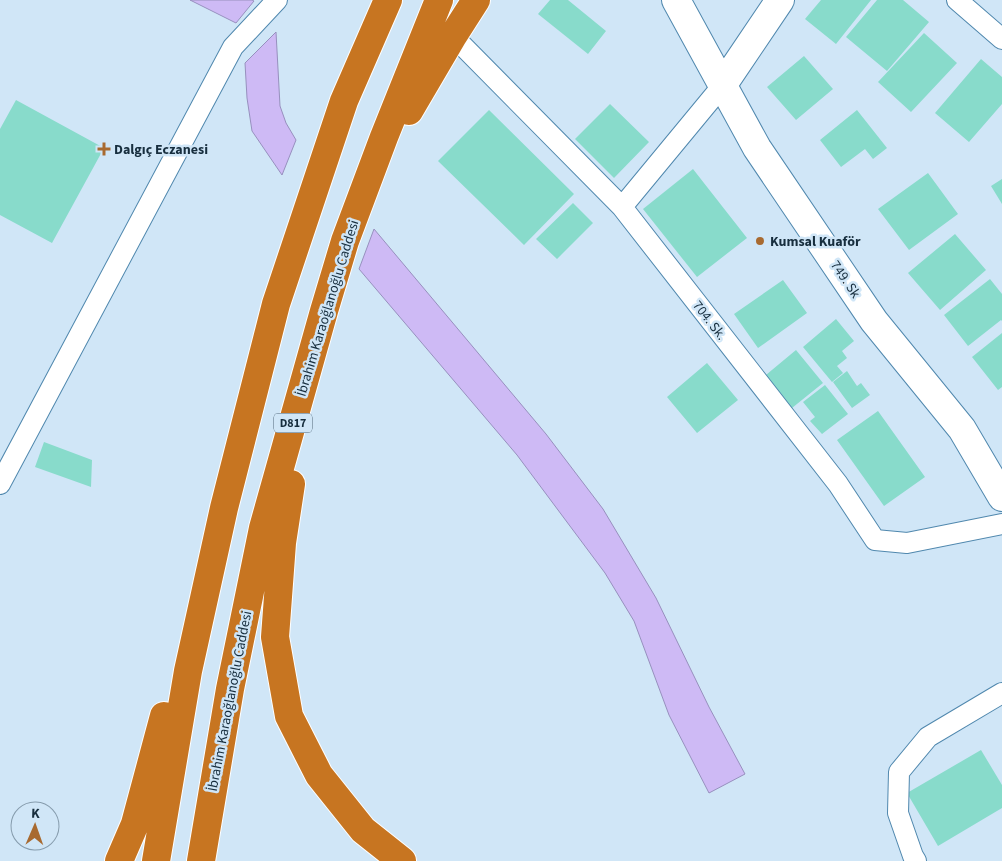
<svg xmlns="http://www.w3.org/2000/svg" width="1002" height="861" font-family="'Source Sans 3',sans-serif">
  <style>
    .water { fill: #cebaf5; stroke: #9790be }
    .building { fill: #88dbcb }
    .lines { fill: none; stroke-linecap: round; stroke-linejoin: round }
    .street-casing { stroke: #5088ae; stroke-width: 22 }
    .secondary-casing { stroke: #5088ae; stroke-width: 30 }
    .highway-casing { stroke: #fff; stroke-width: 30 }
    .street { stroke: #fff; stroke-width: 20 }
    .secondary { stroke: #fff; stroke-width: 28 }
    .highway { stroke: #c77521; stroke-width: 28 }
    .poi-dot { fill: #a86a30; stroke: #d0e6f7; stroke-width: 2 }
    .labels { text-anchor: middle; stroke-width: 5; stroke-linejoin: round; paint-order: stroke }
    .shield { fill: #d0e6f7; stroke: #4e6576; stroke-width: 1 }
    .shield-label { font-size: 12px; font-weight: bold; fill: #172e3e }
    .poi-label { font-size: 14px; font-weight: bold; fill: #172e3e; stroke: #d0e6f7; text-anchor: start }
    .street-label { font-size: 14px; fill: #172e3e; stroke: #d0e6f7 }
  </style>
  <rect width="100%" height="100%" fill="#d0e6f7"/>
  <!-- water -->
  <path class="water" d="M 190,0 L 252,0 L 254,1 L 236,23 Z
    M 276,32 L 280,106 L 286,123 L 296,140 L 282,175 L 252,131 L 247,98 L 245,63 Z
    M 374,229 L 546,434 L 603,509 L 656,598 L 709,707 L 745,774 L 709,793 L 669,715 L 634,621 L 605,573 L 517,455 L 359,269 Z"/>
  <!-- building -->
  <path class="building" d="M 550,0 L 568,0 L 606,31 L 588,54 L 538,14 Z
    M 821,0 L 871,0 L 836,44 L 805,19 Z
    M 877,0 L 903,0 L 929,22 L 887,71 L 846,37 Z
    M 924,33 L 957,63 L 911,112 L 878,82 Z
    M 804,56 L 833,89 L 796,120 L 767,87 Z
    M 981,59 L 1002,77 L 1002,104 L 969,142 L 935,113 Z
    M 16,100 L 104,148 L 52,243 L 0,215 L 0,129 Z
    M 610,104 L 649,142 L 614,178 L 575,139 Z
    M 489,110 L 574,194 L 524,245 L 438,161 Z
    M 857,110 L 887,148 L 873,159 L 865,149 L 841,167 L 820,140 Z
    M 693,169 L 747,238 L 697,277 L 643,209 Z
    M 928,173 L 958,214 L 909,250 L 878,209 Z
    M 1002,179 L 1002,204 L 991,186 Z
    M 573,203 L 593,223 L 557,259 L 536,239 Z
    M 955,234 L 986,270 L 940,310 L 908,273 Z
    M 990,279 L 1002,294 L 1002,321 L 1001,320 L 968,346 L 944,315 Z
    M 783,280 L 807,313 L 758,348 L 734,314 Z
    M 836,319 L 854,341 L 842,351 L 847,358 L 837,366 L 843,373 L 832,382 L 803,347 Z
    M 1002,333 L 1002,387 L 998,390 L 972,357 Z
    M 796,350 L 823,383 L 792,408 L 781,395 L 761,379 Z
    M 707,363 L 738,400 L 697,433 L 667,397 Z
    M 847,371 L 857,386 L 861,383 L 870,395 L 852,408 L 833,382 Z
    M 825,385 L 848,414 L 822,434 L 810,421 L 815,417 L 803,402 Z
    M 878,411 L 925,477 L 884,506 L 837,440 Z
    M 44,442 L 92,460 L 91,487 L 35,467 Z
    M 981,750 L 1002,785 L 1002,808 L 938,846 L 907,793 Z"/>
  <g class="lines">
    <defs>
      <path id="street" d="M 957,0 L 1002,39
        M 453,36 L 622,207
        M 722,86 L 622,207 L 838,484 L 875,540 L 907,543 L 1002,524
        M 0,484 L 233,47 L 277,0
        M 916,861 L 913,856 L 898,813 L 899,772 L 928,737 L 1002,693"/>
      <path id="secondary" d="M 676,0 L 757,148 L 874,321 L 962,429 L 1002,497
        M 722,86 L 780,0"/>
      <path id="highway" d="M 409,111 L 453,36 L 476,0
        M 291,484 L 282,543 L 275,637 L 289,716 L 319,775 L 363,830 L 402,861
        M 119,861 L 135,824 L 164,716
        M 156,861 L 188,671 L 224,508 L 276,304 L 344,101 L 388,0
        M 201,861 L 230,689 L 263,528 L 324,311 L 345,241 L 384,137 L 439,0"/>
    </defs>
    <!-- street casing -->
    <use href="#street" class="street-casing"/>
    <!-- secondary casing -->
    <use href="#secondary" class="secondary-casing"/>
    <!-- highway casing -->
    <use href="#highway" class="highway-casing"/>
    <!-- street -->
    <use href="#street" class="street"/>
    <!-- secondary -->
    <use href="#secondary" class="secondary"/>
    <!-- highway -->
    <use href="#highway" class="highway"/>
  </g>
  <!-- markers -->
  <g class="poi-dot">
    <path d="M101.5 141.5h5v5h5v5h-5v5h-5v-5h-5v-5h5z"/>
    <circle cx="760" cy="241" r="5"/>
  </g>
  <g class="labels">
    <!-- shield labels -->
    <rect class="shield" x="274" y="413.5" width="38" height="19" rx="4"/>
    <g class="shield-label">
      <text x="293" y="427">D817</text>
    </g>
    <!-- poi labels -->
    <g class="poi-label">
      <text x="114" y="154">Dalgıç Eczanesi</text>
      <text x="770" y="246">Kumsal Kuaför</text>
    </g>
    <!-- street labels -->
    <g class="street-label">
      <text transform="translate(846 279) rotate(56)" y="5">749. Sk</text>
      <text transform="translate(327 308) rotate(-73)" y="5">İbrahim Karaoğlanoğlu Caddesi</text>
      <text transform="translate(710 320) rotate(52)" y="5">704. Sk.</text>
      <text transform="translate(229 701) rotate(-79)" y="5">İbrahim Karaoğlanoğlu Caddesi</text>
    </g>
  </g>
  <!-- north arrow -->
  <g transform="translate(35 826) rotate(2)"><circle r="24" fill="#d0e6f7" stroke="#869cad"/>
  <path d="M0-4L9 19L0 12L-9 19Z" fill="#a86a30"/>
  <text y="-8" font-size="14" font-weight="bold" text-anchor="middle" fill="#172e3e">K</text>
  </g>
</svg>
